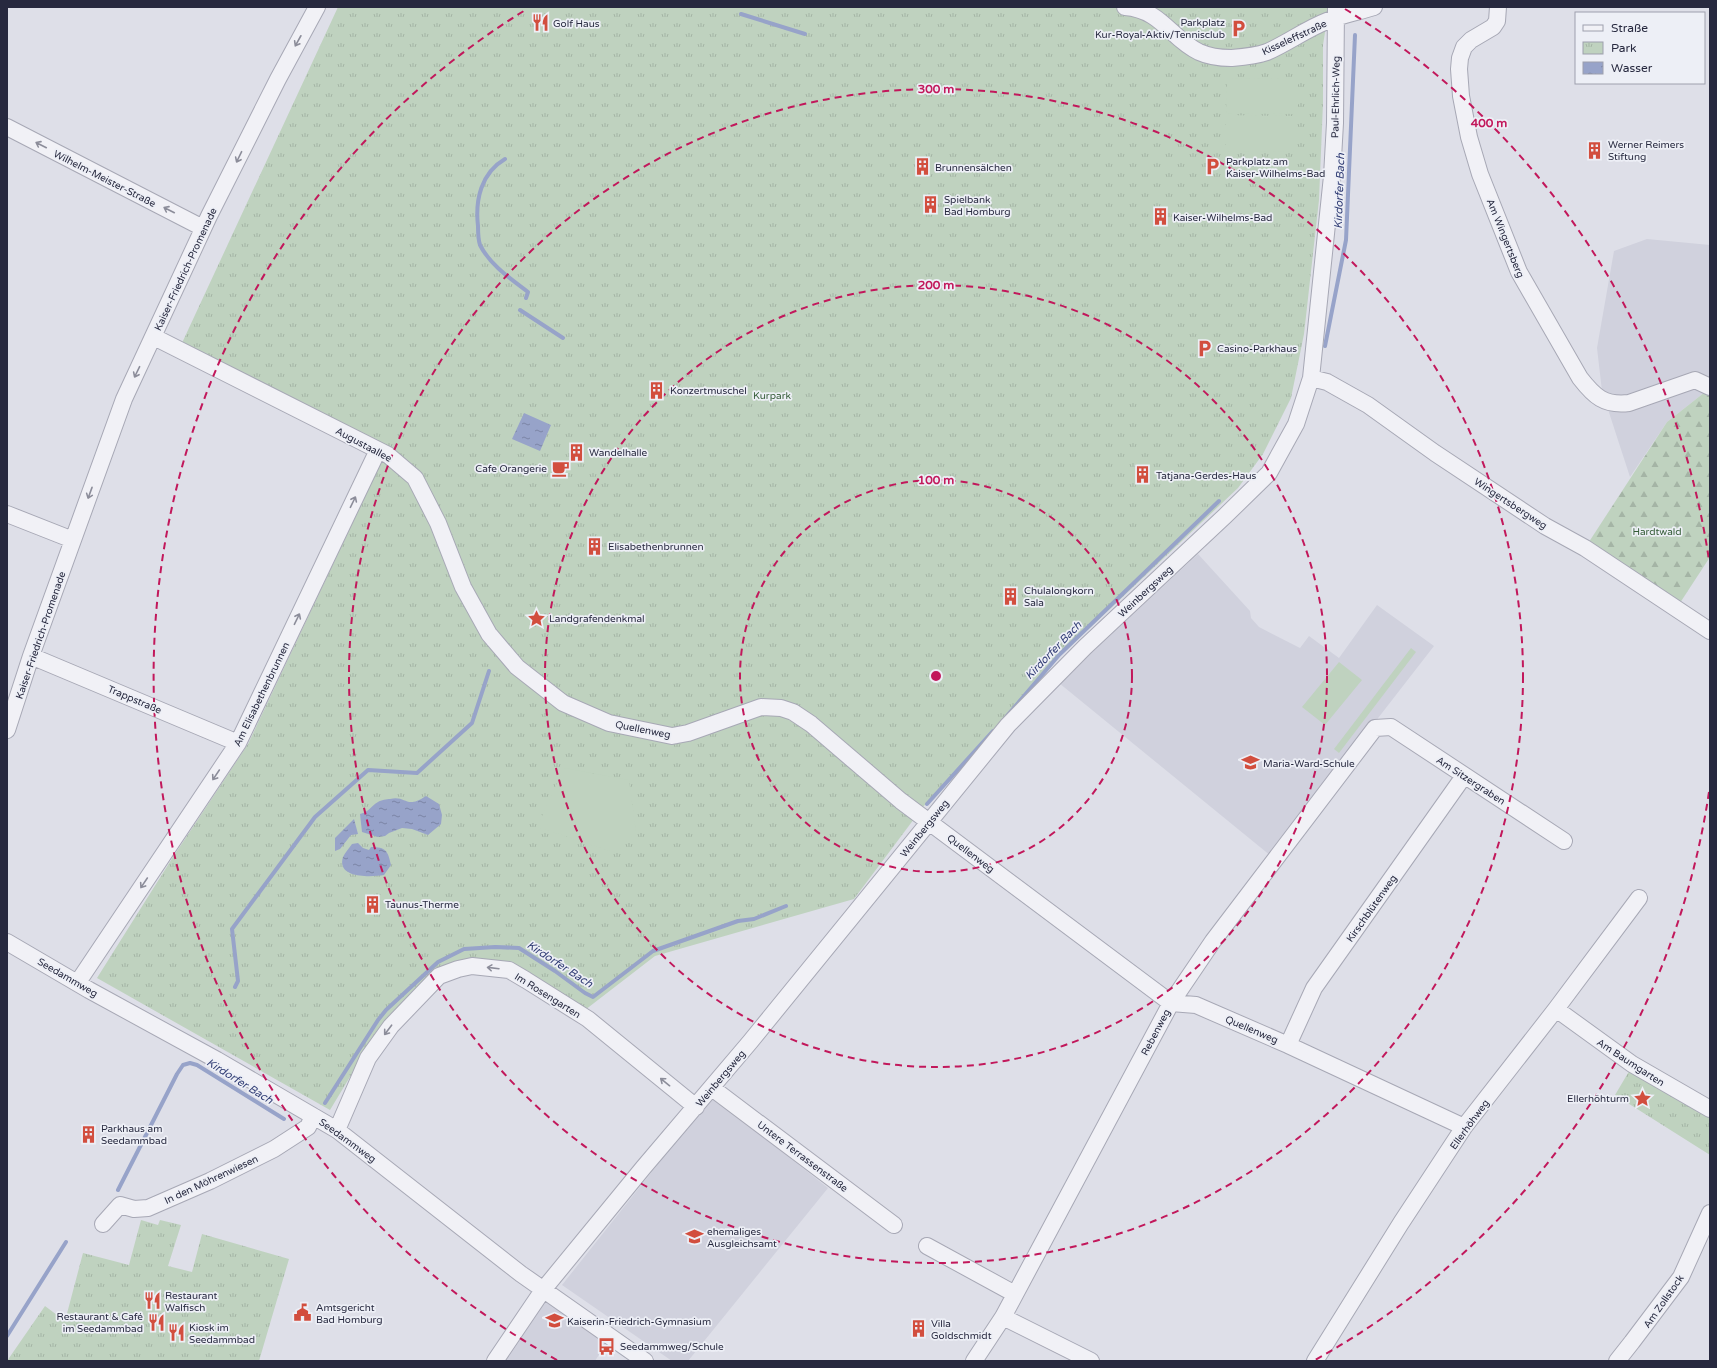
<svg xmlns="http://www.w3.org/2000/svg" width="1717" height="1368" font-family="'Varela Round',sans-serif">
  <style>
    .built { fill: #d0d1dd }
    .forest { fill: url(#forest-firs) }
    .park { fill: url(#park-tufts) }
    .garden { fill: #bfd2bf }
    .water { fill: url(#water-ripples) }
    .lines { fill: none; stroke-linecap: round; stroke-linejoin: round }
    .stream { stroke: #97a3c9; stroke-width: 4 }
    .street-casing { stroke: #a7a8b5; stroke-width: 18 }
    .street { stroke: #f1f1f6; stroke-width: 16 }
    .oneway { stroke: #8c8d9a }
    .ring { fill: none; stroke: #c2185b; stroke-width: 2; stroke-dasharray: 7 5 }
    .labels { text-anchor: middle; stroke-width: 3.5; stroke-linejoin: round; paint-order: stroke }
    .poi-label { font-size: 10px; fill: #27293f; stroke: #edeff6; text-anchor: start }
    .street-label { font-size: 10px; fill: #27293f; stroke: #edeff6 }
    .park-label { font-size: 10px; fill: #335b36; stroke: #edeff6 }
    .water-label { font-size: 11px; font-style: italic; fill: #303c74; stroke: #edeff6 }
    .centre { fill: #c2185b; stroke: #edeff6; stroke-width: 2 }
    .ring-label { font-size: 12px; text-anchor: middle; font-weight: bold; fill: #c2185b; stroke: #edeff6; stroke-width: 3.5; stroke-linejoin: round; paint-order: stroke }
  </style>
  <defs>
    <pattern id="forest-firs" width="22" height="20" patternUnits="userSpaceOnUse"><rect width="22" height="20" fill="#bfd2bf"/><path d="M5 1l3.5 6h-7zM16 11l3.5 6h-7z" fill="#a4b4a5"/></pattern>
    <pattern id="park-tufts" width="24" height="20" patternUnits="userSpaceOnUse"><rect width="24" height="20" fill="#bfd2bf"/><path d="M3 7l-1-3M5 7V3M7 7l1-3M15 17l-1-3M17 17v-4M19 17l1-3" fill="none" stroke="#a4b4a5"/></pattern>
    <pattern id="water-ripples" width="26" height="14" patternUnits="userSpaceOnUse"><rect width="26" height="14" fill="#97a3c9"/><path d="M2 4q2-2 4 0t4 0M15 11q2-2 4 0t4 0" fill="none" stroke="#7b85a5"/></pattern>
  </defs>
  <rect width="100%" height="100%" fill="#dedfe8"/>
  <!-- built -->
  <path class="built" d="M 1647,239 L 1710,245 L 1710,395 L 1705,392 L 1667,422 L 1630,477 L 1602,391 L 1597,348 L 1614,251 Z
    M 1198,554 L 1250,611 L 1251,618 L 1259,627 L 1300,648 L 1309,636 L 1339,658 L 1377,605 L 1434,646 L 1271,856 L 1059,683 Z
    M 712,1096 L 828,1188 L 688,1361 L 672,1361 L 562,1285 Z
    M 546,1301 L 607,1342 L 595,1361 L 506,1361 Z"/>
  <!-- forest -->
  <path class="forest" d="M 1705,392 L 1710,395 L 1710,557 L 1676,609 L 1585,548 L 1667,422 Z"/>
  <!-- park -->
  <path class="park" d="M 338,7 L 1329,7 L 1323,45 L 1323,103 L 1319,200 L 1304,334 L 1291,398 L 1263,454 L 1238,488 L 1057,659 L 923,807 L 854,899 L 655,956 L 585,1010 L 469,960 L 377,1032 L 330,1110 L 97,978 L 173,857 L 248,744 L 388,448 L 182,343 Z
    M 1631,1068 L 1710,1118 L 1710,1155 L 1615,1095 Z
    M 141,1220 L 158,1225 L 160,1220 L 181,1225 L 168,1266 L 192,1272 L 202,1234 L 289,1259 L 259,1361 L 7,1361 L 45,1306 L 65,1321 L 83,1253 L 129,1265 Z"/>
  <!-- garden -->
  <path class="garden" d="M 1227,78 L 1298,79 L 1298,114 L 1226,113 Z
    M 1226,115 L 1297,116 L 1297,152 L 1226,151 Z
    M 1411,648 L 1416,652 L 1339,753 L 1334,749 Z
    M 1339,662 L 1362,680 L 1325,725 L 1302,707 Z
    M 564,768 L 629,780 L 636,832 L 616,853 L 537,827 Z"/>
  <!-- water -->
  <path class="water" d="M 524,413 L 551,425 L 540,451 L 512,439 Z
    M 426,796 L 439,804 L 442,815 L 441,824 L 428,835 L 412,829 L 402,828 L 389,833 L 385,836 L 378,837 L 362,832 L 360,814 C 369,812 371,806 378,802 C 381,800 387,799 390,799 C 407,795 405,810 426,796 Z
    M 354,819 L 358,834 L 351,835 L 340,849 L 335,851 L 335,838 Z
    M 358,843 L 363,848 L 369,850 L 371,847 C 386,847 388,851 391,865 L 384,875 C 372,877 336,879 343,857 C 345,853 349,848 352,844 Z"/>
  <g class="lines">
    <!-- stream -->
    <path class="stream" d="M 741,14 L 805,34
      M 505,159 C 481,173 475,200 478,226 C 478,232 478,239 480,245 C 490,265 511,279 528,292 L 526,298
      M 520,310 L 563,338
      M 1325,346 L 1346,240 L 1355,35
      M 1006,717 L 1059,655 L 1219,501
      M 927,804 L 993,731
      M 235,987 L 238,981 L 232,929 L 315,817 L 368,770 L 417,773 L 472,723 L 489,671
      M 325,1103 L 378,1020 L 386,1010 L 438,962 L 464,949 L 495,947 L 519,948 L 555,971 L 585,993 L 593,997 L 653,951 L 738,921 L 754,919 L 786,906
      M 118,1190 L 177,1074 L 183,1065 L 190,1063 L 197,1065 L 284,1119
      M 7,1336 L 66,1242"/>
    <defs>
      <path id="street" d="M 1125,7 C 1162,10 1170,38 1199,52 C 1210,57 1219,58 1231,58 C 1243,57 1256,56 1267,52 C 1288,43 1306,29 1327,21 C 1342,15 1358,12 1374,7
        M 1498,7 L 1497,21 L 1493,27 L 1471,40 L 1464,47 L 1460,58 L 1459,69 L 1461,96 L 1469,137 L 1480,174 L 1519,272 L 1580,378 C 1594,396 1604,406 1629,403 L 1695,380 L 1710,387
        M 7,127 L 203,228
        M 154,337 L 388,455 L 415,478 L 438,523 L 463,587 L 489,634 L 517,667 L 563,703 L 609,723 L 672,736 L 688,733 L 761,707 L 781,708 L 793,712 L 811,724 L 901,801 L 1171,1003 L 1196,1005 L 1288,1045 L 1464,1127
        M 1311,378 L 1327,382 L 1368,405 L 1435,453 L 1545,526 L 1585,548 L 1710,631
        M 7,514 L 73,540
        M 31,656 L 238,743
        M 7,730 L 31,656 L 124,399 L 209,216 L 278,79 L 317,7
        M 7,942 L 89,990 L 217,1060 L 337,1130 L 521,1274 L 645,1361
        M 78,982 L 238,743 L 378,450
        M 1556,1009 L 1632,1064 L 1710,1109
        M 1288,1045 L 1314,988 L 1464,776
        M 712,1088 L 894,1225
        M 337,1130 L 368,1058 L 391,1026 L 439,976 L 458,969 L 472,966 L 509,970 L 526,980 L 588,1019 L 696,1107
        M 103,1224 L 120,1205 L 134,1209 L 148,1208 L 210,1181 L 274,1149 L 308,1127 L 313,1116
        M 927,1246 L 1015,1294
        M 1003,1317 L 1091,1361
        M 495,1361 L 543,1290 L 643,1168 L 750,1042 L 1008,725 L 1085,647 L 1225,516 L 1269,473 L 1296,424 L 1311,378 L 1332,176 L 1335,123 L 1336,7
        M 974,1361 L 1003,1317 L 1171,1003 L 1213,941 L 1375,728 L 1391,727 L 1564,841
        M 1315,1361 L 1401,1223 L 1464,1127 L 1556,1009 L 1639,898
        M 1617,1361 L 1632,1342 L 1681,1277 L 1710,1213"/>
    </defs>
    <!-- street casing -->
    <use href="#street" class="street-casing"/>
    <!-- street -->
    <use href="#street" class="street"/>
  </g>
  <!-- one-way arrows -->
  <defs><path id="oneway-shaft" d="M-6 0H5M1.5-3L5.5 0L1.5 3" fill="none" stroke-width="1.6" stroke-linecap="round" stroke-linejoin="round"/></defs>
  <g class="oneway">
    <use href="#oneway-shaft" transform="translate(298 41) rotate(119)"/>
    <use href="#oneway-shaft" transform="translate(41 145) rotate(-153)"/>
    <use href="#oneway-shaft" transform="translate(239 157) rotate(116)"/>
    <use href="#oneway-shaft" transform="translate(169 210) rotate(-153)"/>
    <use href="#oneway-shaft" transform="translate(137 372) rotate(116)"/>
    <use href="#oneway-shaft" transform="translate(90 493) rotate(110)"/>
    <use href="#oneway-shaft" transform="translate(353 502) rotate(-64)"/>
    <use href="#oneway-shaft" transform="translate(297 619) rotate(-64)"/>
    <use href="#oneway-shaft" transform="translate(216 775) rotate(124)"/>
    <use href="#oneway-shaft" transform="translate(144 883) rotate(124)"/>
    <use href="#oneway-shaft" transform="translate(493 968) rotate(-173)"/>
    <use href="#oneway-shaft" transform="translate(388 1030) rotate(127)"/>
    <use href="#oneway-shaft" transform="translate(665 1082) rotate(-141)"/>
  </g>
  <!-- distance rings -->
  <g class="ring">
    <circle cx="936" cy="676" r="196"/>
    <circle cx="936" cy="676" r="391"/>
    <circle cx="936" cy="676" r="587"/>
    <path d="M1709 792A782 782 0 0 1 1315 1360M557 1360A782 782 0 0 1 527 9M1345 9A782 782 0 0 1 1709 560"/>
  </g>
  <!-- icons -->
  <defs>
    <symbol id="restaurant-bare" viewBox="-9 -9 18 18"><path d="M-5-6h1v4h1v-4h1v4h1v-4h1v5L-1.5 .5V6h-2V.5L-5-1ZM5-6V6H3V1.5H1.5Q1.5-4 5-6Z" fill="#d24e3e" stroke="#edeff6" stroke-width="2.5" paint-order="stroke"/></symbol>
    <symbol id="parking-bare" viewBox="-9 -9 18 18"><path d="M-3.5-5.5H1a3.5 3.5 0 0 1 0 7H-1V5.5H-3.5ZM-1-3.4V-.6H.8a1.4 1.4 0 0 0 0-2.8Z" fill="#d24e3e" stroke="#edeff6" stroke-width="2.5" paint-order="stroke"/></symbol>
    <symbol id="building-bare" viewBox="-9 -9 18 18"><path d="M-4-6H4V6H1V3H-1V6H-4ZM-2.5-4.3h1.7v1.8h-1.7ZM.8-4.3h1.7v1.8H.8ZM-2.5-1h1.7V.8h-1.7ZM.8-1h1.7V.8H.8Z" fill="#d24e3e" stroke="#edeff6" stroke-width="2.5" paint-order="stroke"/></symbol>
    <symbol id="cafe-bare" viewBox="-9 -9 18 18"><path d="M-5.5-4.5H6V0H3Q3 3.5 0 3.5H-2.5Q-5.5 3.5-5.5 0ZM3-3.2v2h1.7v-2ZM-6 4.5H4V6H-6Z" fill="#d24e3e" stroke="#edeff6" stroke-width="2.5" paint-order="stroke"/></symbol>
    <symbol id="sight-bare" viewBox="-9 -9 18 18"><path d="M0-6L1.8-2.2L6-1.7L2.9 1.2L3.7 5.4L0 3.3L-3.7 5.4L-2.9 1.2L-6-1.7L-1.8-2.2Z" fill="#d24e3e" stroke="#edeff6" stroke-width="2.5" paint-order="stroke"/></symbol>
    <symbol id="school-bare" viewBox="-9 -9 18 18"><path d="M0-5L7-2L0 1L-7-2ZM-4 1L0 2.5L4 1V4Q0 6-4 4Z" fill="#d24e3e" stroke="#edeff6" stroke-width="2.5" paint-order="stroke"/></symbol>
    <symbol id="civic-bare" viewBox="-9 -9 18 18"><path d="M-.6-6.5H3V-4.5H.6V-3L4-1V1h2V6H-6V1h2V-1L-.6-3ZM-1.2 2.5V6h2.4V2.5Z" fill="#d24e3e" stroke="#edeff6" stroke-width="2.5" paint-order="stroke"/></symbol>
    <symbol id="bus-bare" viewBox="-9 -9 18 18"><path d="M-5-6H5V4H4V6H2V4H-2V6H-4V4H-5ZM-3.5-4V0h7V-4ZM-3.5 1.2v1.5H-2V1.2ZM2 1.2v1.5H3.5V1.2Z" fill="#d24e3e" stroke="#edeff6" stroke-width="2.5" paint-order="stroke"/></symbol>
  </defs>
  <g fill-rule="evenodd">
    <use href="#restaurant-bare" x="528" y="10" width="25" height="25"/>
    <use href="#parking-bare" x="1226" y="16" width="25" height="25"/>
    <use href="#building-bare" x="1582" y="138" width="25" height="25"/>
    <use href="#building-bare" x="910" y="154" width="25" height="25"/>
    <use href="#parking-bare" x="1200" y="154" width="25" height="25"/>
    <use href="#building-bare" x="918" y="192" width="25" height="25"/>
    <use href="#building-bare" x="1148" y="204" width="25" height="25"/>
    <use href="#parking-bare" x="1192" y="336" width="25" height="25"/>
    <use href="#building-bare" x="644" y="378" width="25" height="25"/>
    <use href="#building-bare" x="564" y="440" width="25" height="25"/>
    <use href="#cafe-bare" x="548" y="456" width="25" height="25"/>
    <use href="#building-bare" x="1130" y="462" width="25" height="25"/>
    <use href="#building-bare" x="582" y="534" width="25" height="25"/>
    <use href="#building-bare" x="998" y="584" width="25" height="25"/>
    <use href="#sight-bare" x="524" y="606" width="25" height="25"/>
    <use href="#school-bare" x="1238" y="750" width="25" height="25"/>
    <use href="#building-bare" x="360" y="892" width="25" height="25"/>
    <use href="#sight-bare" x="1630" y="1086" width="25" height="25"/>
    <use href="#building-bare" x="76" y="1122" width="25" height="25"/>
    <use href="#school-bare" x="682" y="1224" width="25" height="25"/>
    <use href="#restaurant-bare" x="140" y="1288" width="25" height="25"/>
    <use href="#civic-bare" x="290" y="1300" width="25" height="25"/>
    <use href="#school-bare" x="542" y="1308" width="25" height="25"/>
    <use href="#restaurant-bare" x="144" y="1310" width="25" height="25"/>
    <use href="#building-bare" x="906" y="1316" width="25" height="25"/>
    <use href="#restaurant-bare" x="164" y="1320" width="25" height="25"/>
    <use href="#bus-bare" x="594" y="1334" width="25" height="25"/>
  </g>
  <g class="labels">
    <!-- poi labels -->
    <g class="poi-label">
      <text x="1225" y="26" text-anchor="end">Parkplatz<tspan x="1225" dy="12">Kur-Royal-Aktiv/Tennisclub</tspan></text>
      <text x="553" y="27">Golf Haus</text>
      <text x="1608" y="148">Werner Reimers<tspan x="1608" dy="12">Stiftung</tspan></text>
      <text x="1226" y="165">Parkplatz am<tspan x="1226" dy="12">Kaiser-Wilhelms-Bad</tspan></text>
      <text x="935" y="171">Brunnensälchen</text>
      <text x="944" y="203">Spielbank<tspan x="944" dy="12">Bad Homburg</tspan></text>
      <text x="1173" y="221">Kaiser-Wilhelms-Bad</text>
      <text x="1217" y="352">Casino-Parkhaus</text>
      <text x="670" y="394">Konzertmuschel</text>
      <text x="589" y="456">Wandelhalle</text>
      <text x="547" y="472" text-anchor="end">Cafe Orangerie</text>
      <text x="1156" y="479">Tatjana-Gerdes-Haus</text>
      <text x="608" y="550">Elisabethenbrunnen</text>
      <text x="1024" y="594">Chulalongkorn<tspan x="1024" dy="12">Sala</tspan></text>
      <text x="549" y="622">Landgrafendenkmal</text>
      <text x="1263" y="767">Maria-Ward-Schule</text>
      <text x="385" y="908">Taunus-Therme</text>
      <text x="1629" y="1102" text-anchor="end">Ellerhöhturm</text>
      <text x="101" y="1132">Parkhaus am<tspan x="101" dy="12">Seedammbad</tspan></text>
      <text x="707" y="1235">ehemaliges<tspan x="707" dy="12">Ausgleichsamt</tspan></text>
      <text x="165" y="1299">Restaurant<tspan x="165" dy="12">Walfisch</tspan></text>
      <text x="316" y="1311">Amtsgericht<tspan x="316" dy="12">Bad Homburg</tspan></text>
      <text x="143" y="1320" text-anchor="end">Restaurant &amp; Café<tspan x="143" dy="12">im Seedammbad</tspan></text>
      <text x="567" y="1325">Kaiserin-Friedrich-Gymnasium</text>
      <text x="931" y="1327">Villa<tspan x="931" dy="12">Goldschmidt</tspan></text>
      <text x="189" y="1331">Kiosk im<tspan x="189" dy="12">Seedammbad</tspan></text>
      <text x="620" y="1350">Seedammweg/Schule</text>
    </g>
    <!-- street labels -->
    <g class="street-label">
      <text transform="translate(1294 37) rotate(-25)" y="4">Kisseleffstraße</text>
      <text transform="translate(1335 97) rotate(-89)" y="4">Paul-Ehrlich-Weg</text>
      <text transform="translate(105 178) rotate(27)" y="4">Wilhelm-Meister-Straße</text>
      <text transform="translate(1506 238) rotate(68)" y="4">Am Wingertsberg</text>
      <text transform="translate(185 269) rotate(-65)" y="4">Kaiser-Friedrich-Promenade</text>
      <text transform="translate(364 444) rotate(28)" y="4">Augustaallee</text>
      <text transform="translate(1511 503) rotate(33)" y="4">Wingertsbergweg</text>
      <text transform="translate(1145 591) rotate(-43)" y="4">Weinbergsweg</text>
      <text transform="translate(40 635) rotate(-71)" y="4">Kaiser-Friedrich-Promenade</text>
      <text transform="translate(261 694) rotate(-64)" y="4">Am Elisabethenbrunnen</text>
      <text transform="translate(135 699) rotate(23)" y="4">Trappstraße</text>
      <text transform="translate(643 729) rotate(11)" y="4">Quellenweg</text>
      <text transform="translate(1471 780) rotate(33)" y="4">Am Sitzergraben</text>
      <text transform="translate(924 828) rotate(-51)" y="4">Weinbergsweg</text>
      <text transform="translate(971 853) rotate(37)" y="4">Quellenweg</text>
      <text transform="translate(1371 908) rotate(-55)" y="4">Kirschblütenweg</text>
      <text transform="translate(68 977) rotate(30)" y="4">Seedammweg</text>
      <text transform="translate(548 995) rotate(32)" y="4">Im Rosengarten</text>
      <text transform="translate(1252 1029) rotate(23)" y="4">Quellenweg</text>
      <text transform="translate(1155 1032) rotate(-62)" y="4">Rebenweg</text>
      <text transform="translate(1631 1062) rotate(33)" y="4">Am Baumgarten</text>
      <text transform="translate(720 1078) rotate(-50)" y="4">Weinbergsweg</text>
      <text transform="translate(1469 1124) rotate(-54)" y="4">Ellerhöhweg</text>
      <text transform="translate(348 1140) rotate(36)" y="4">Seedammweg</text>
      <text transform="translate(803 1156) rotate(37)" y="4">Untere Terrassenstraße</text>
      <text transform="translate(211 1179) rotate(-25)" y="4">In den Möhrenwiesen</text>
      <text transform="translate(1663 1301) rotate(-55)" y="4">Am Zollstock</text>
    </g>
    <!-- park labels -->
    <g class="park-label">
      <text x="772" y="399">Kurpark</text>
      <text x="1657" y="535">Hardtwald</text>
    </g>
    <!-- water labels -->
    <g class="water-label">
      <text transform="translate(1339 191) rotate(-88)" y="4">Kirdorfer Bach</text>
      <text transform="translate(1053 650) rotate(-46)" y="4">Kirdorfer Bach</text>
      <text transform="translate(560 964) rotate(33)" y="4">Kirdorfer Bach</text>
      <text transform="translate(240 1081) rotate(32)" y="4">Kirdorfer Bach</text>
    </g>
  </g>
  <circle cx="936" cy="676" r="6" class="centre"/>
  <g class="ring-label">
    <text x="936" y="93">300 m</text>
    <text x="1489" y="127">400 m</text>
    <text x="936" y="289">200 m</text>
    <text x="936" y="484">100 m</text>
  </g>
  <!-- border -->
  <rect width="1717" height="1368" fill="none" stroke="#27293f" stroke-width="16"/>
  <!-- legend -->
  <rect x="1575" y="12" width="130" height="72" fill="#edeff6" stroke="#9ea0ad"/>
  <rect x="1583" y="25" width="20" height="6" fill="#f1f1f6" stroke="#9ea0ad"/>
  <text x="1611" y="32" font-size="12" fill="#27293f">Straße</text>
  <rect x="1583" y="42" width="20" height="12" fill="url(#park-tufts)" stroke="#9ea0ad"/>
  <text x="1611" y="52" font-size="12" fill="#27293f">Park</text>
  <rect x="1583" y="62" width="20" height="12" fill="url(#water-ripples)" stroke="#9ea0ad"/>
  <text x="1611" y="72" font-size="12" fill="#27293f">Wasser</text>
</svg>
